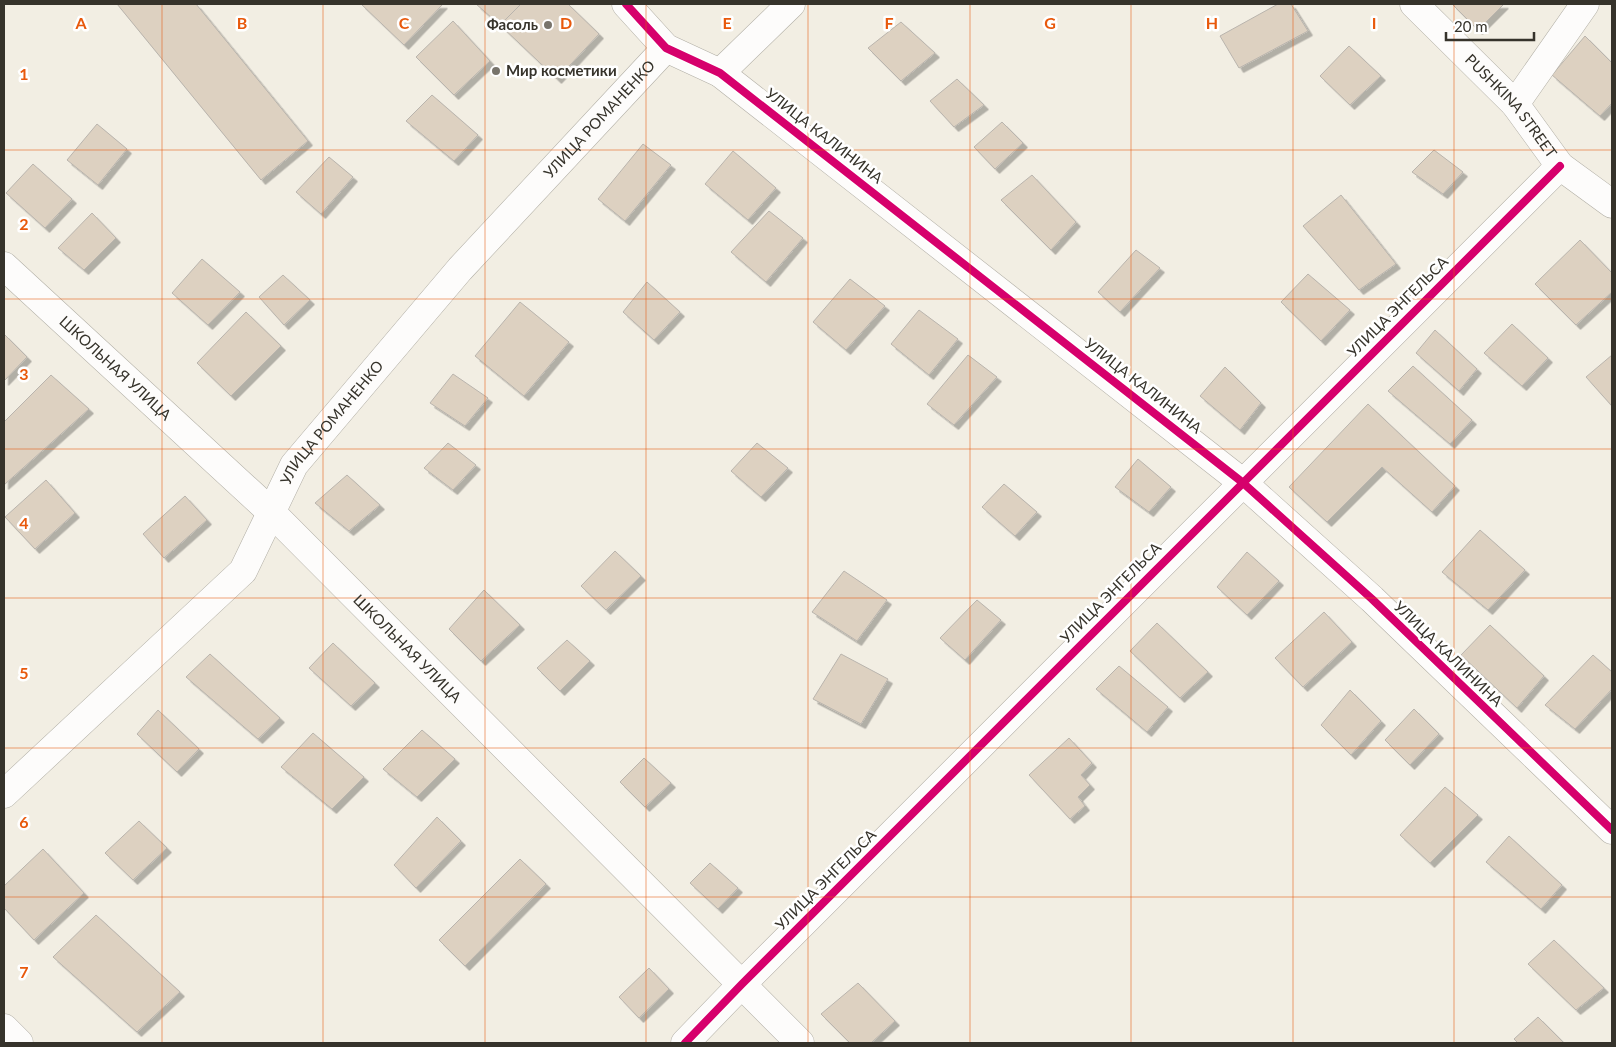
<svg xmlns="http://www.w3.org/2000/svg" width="1616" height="1047" font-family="Lato,sans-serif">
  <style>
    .building { fill: #ddd1c1; stroke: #b9b4ad; filter: url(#shadow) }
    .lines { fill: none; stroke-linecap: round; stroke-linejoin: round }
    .minor-casing { stroke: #b1aea5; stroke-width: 29 }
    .minor { stroke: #fdfcfb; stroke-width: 28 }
    .cycleway-casing { stroke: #fff; stroke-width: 11 }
    .cycleway { stroke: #d6006c; stroke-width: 8 }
    .grid { fill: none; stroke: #e8590c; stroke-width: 1; stroke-opacity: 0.55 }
    .poi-dot { fill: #78746b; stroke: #fff; stroke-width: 2 }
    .labels { text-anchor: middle; stroke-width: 5; stroke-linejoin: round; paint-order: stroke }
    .poi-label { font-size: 15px; font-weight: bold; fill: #36332b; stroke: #fff; text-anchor: end }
    .street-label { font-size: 15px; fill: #36332b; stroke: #fff }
    .grid-label { font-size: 16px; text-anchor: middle; font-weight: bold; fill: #e8590c; stroke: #fff; stroke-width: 5; stroke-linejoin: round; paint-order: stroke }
  </style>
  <defs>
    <filter id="shadow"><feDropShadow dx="4.5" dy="4.5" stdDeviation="0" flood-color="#0004"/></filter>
  </defs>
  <rect width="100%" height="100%" fill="#f2eee3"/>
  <!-- building -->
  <path class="building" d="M 117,4 L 196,4 L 308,141 L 261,180 Z
    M 361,4 L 443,4 L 404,45 Z
    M 476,4 L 521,4 L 500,25 Z
    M 521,4 L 568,4 L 599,34 L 557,79 L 500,25 Z
    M 1278,4 L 1291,4 L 1308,31 L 1239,68 L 1220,36 Z
    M 1452,4 L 1504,4 L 1478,30 Z
    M 453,21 L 490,61 L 454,95 L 416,57 Z
    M 901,22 L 935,53 L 901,81 L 868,48 Z
    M 1585,36 L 1612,63 L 1612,103 L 1600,116 L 1552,75 Z
    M 1349,46 L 1381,76 L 1350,105 L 1320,76 Z
    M 957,79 L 984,105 L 954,127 L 930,101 Z
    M 432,95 L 478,135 L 454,161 L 406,121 Z
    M 1002,122 L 1023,143 L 995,169 L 974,147 Z
    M 97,124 L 127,149 L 98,185 L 67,160 Z
    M 643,144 L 671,165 L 625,221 L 598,199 Z
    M 1434,150 L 1463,172 L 1443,194 L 1412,172 Z
    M 733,151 L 776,188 L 748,220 L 705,184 Z
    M 329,157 L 353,177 L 321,214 L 296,192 Z
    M 33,164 L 72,199 L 45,228 L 6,193 Z
    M 1032,175 L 1076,222 L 1051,250 L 1001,200 Z
    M 1341,195 L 1396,264 L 1359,290 L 1303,226 Z
    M 769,211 L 803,238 L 766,282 L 731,252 Z
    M 92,213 L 116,238 L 84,270 L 58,248 Z
    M 1580,240 L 1612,273 L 1612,292 L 1576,325 L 1535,284 Z
    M 1136,250 L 1160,268 L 1120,312 L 1098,292 Z
    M 202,259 L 240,292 L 208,325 L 172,293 Z
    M 1308,274 L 1350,310 L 1321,341 L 1281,302 Z
    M 283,275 L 310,300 L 284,325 L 259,297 Z
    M 850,279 L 885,306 L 846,350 L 813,322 Z
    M 647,282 L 680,312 L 654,340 L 623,312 Z
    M 520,302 L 569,342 L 524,396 L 475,356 Z
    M 919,310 L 958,339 L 929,375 L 891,344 Z
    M 246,312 L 281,346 L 231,396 L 197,363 Z
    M 1512,324 L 1548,358 L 1522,386 L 1484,353 Z
    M 1435,330 L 1477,369 L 1459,391 L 1416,353 Z
    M 4,334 L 27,357 L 4,381 Z
    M 968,355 L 997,377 L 954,425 L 927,404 Z
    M 1612,355 L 1612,404 L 1611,405 L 1586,377 Z
    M 1413,366 L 1472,420 L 1450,444 L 1388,391 Z
    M 1225,367 L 1261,403 L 1240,430 L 1200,396 Z
    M 453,374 L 488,398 L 465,426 L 430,403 Z
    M 51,375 L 89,409 L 4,485 L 4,422 Z
    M 1368,404 L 1455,486 L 1432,512 L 1382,467 L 1327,522 L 1289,487 Z
    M 448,443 L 476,465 L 453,490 L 424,468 Z
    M 757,443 L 788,468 L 761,497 L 731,471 Z
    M 1138,459 L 1171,487 L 1149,512 L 1115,487 Z
    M 347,475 L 380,505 L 349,531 L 315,503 Z
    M 46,480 L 75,513 L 35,549 L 5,517 Z
    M 1004,484 L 1037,512 L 1015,536 L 982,507 Z
    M 185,496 L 207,520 L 164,558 L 143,534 Z
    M 1480,530 L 1525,570 L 1488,610 L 1442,572 Z
    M 615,551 L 641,576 L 606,610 L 581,586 Z
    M 1247,552 L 1279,581 L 1247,615 L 1217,587 Z
    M 844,571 L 887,600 L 857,641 L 812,612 Z
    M 484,590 L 520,625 L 481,661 L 449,629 Z
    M 977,600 L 1001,620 L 965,660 L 940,638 Z
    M 1324,612 L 1352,642 L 1303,687 L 1275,658 Z
    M 1157,623 L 1208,672 L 1180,698 L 1130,651 Z
    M 1490,625 L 1544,676 L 1517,708 L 1461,655 Z
    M 567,640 L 590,661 L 560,691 L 537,668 Z
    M 333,643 L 375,683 L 351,706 L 309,668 Z
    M 210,654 L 280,718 L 258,739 L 186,677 Z
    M 841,654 L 888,679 L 861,724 L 813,699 Z
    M 1593,655 L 1612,672 L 1612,689 L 1575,729 L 1545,705 Z
    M 1119,666 L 1168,707 L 1147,732 L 1096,689 Z
    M 1350,690 L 1381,721 L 1351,755 L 1321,725 Z
    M 1414,709 L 1439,734 L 1410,765 L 1385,740 Z
    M 158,710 L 199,749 L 177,772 L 137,734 Z
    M 422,730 L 455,759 L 417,797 L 383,769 Z
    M 313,733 L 364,777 L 332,809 L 281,767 Z
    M 1069,738 L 1092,763 L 1081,775 L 1090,785 L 1078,797 L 1085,806 L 1070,819 L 1029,775 Z
    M 644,758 L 671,783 L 645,807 L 620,782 Z
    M 1445,787 L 1478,815 L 1430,863 L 1400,835 Z
    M 437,817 L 461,841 L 416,888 L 394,865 Z
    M 139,821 L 167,848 L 133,880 L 105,853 Z
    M 1509,836 L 1562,885 L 1541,909 L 1486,862 Z
    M 43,849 L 84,893 L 34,940 L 4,908 L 4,886 Z
    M 520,859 L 546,884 L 465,966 L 439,940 Z
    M 710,863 L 738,888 L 718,909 L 690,883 Z
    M 96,915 L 180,992 L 137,1032 L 53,957 Z
    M 1554,940 L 1604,988 L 1576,1010 L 1528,964 Z
    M 649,968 L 669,989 L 639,1018 L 619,997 Z
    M 858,983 L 895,1021 L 871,1043 L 850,1043 L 821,1014 Z
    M 1538,1017 L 1564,1043 L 1518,1043 L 1514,1039 Z"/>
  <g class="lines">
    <defs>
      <g id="minor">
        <path d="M 626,4 L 666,48 L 720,73 L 1242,482 L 1372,599 L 1612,830"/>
        <path id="s1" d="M 1414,4 L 1515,104 L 1560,166 L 1612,204"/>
        <path d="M 720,73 L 791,4"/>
        <path d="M 1515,104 L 1585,4"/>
        <path id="s2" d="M 4,266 L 271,512 L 800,1043"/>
        <path id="s3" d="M 4,794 L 243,571 L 294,465 L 460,269 L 666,48"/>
        <path d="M 4,1028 L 19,1043"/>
        <path d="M 685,1043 L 742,984 L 1560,166"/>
      </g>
    </defs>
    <!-- minor casing -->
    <use href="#minor" class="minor-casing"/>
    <!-- minor -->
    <use href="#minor" class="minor"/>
    <defs>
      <path id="cycleway" d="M 626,4 L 666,48 L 720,73 L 1242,482 L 1372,599 L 1612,830
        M 685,1043 L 742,984 L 1560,166"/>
    </defs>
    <!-- cycleway casing -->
    <use href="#cycleway" class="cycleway-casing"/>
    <!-- cycleway -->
    <use href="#cycleway" class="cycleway"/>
  </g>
  <!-- grid -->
  <path class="grid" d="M 162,4 L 162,1043M 323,4 L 323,1043M 485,4 L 485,1043M 646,4 L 646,1043M 808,4 L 808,1043M 970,4 L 970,1043M 1131,4 L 1131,1043M 1293,4 L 1293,1043M 1454,4 L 1454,1043M 4,150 L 1612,150M 4,299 L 1612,299M 4,449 L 1612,449M 4,598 L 1612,598M 4,748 L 1612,748M 4,897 L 1612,897"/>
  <!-- markers -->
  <g class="poi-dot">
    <circle cx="548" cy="25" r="5"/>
    <circle cx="496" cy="71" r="5"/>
  </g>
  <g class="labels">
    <!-- poi labels -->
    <g class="poi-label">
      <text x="538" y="30">Фасоль</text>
      <text x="506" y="76" text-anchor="start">Мир косметики</text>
    </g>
    <!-- street labels -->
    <g class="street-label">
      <text dy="5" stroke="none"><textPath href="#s1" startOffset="141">PUSHKINA STREET</textPath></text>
      <text dy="5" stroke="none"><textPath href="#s3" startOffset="906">УЛИЦА РОМАНЕНКО</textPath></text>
      <text transform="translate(824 136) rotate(38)" y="5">УЛИЦА КАЛИНИНА</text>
      <text transform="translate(1398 307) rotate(-45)" y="5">УЛИЦА ЭНГЕЛЬСА</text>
      <text dy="5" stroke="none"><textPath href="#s2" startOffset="151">ШКОЛЬНАЯ УЛИЦА</textPath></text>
      <text transform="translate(1143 386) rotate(38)" y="5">УЛИЦА КАЛИНИНА</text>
      <text dy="5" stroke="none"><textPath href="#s3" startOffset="501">УЛИЦА РОМАНЕНКО</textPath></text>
      <text transform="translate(1111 593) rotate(-45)" y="5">УЛИЦА ЭНГЕЛЬСА</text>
      <text dy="5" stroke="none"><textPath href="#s2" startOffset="556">ШКОЛЬНАЯ УЛИЦА</textPath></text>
      <text transform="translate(1448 654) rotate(44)" y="5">УЛИЦА КАЛИНИНА</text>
      <text transform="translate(826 880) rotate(-45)" y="5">УЛИЦА ЭНГЕЛЬСА</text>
    </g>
  </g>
  <g class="grid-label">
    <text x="81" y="29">A</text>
    <text x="242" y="29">B</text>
    <text x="404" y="29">C</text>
    <text x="566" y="29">D</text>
    <text x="727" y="29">E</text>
    <text x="889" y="29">F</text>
    <text x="1050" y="29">G</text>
    <text x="1212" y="29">H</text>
    <text x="1374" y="29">I</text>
    <text x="24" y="80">1</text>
    <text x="24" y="230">2</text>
    <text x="24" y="380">3</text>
    <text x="24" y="529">4</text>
    <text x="24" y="679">5</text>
    <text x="24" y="828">6</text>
    <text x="24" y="978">7</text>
  </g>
  <!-- border -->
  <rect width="1616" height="1047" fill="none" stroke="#36332b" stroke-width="10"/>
  <!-- scale -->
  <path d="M1446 32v8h88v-8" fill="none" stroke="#36332b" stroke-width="2.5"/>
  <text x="1454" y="32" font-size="15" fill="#36332b" stroke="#ffffff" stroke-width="4" paint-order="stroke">20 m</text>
</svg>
